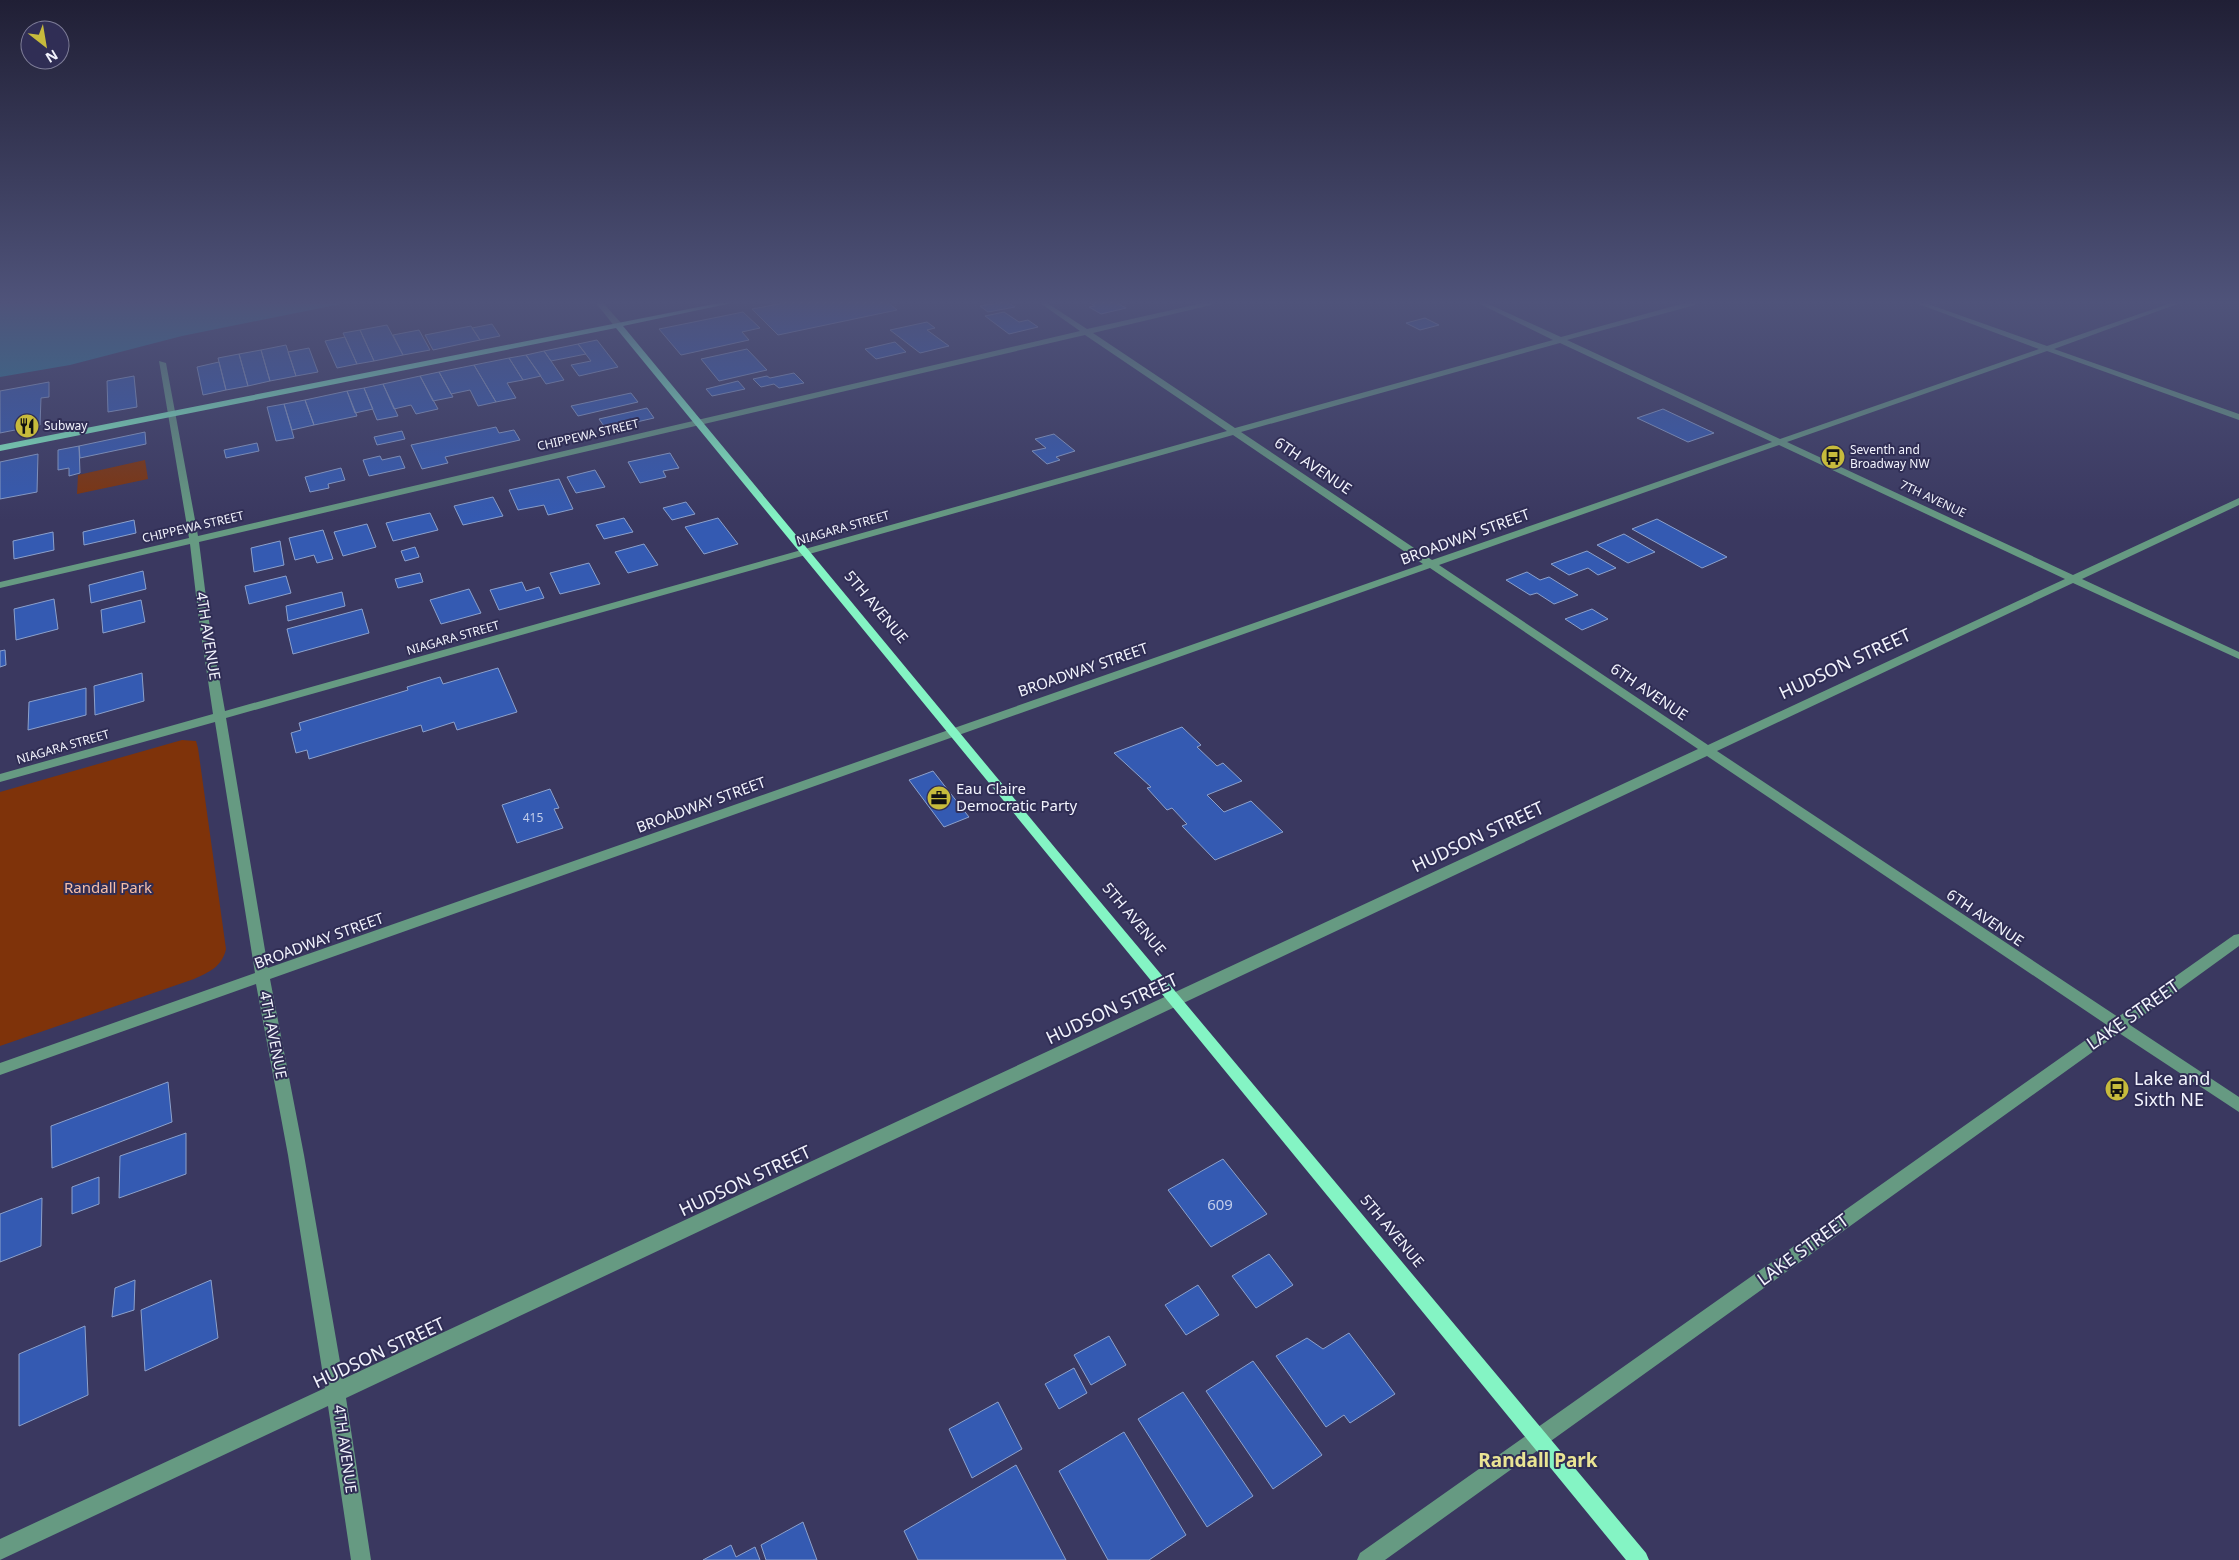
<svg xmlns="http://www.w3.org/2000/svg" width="2239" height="1560" font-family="'Noto Sans',sans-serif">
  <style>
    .green { fill: #7f330a }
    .water { fill: #297c97 }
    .building { fill: #345ab2; stroke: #8ca1cc }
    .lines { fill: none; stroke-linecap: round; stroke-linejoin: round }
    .minor { fill: #669a82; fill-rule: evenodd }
    .major { fill: #84f4c4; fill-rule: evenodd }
    .labels { text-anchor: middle; stroke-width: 4; stroke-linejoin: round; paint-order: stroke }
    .far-poi-label { font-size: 12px; fill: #f2f3fd; stroke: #302e55; text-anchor: start }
    .far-street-label { font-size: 12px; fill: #f2f3fd; stroke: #302e55 }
    .number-label { font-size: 12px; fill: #c2cdea }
    .street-label { font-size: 15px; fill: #f2f3fd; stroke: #302e55 }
    .poi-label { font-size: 15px; fill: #f2f3fd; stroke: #302e55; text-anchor: start }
    .park-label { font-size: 15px; fill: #f6bfa8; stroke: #302e55 }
    .near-number-label { font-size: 15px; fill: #c2cdea }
    .near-street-label { font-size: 18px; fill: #f2f3fd; stroke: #302e55 }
    .near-poi-label { font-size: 18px; fill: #f2f3fd; stroke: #302e55; text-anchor: start }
    .near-neighbourhood-label { font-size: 19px; font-weight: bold; fill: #eae494; stroke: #302e55 }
  </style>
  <rect width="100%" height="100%" fill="#3a3860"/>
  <!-- green -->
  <path class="green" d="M 145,460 L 148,479 L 77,494 L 78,475 Z
    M 182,740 L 196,741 L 198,748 L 226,949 C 222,967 209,972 194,979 L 0,1046 L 0,792 Z"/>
  <!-- water -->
  <path class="water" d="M 0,303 L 346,303 L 182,336 L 70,365 L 0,377 Z"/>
  <!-- building -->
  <path class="building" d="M 784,303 L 889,303 L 897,310 L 778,335 L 752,309 Z
    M 998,303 L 1009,303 L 1015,307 L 988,312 L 980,306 Z
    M 1090,303 L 1117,303 L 1126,308 L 1101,314 L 1089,307 L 1095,306 Z
    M 743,312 L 760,328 L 742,332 L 749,340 L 681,355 L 659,329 Z
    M 1004,312 L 1019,322 L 1028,320 L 1038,327 L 1009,334 L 985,316 Z
    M 1425,318 L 1439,325 L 1420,330 L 1406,323 Z
    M 927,322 L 935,328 L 927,330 L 949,346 L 920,353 L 890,330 Z
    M 492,324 L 500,336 L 480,340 L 472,328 Z
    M 387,325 L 403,355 L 374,361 L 360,330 Z
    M 471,326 L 480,340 L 433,350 L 425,335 Z
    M 360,330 L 374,361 L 357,364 L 343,333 Z
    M 419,330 L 430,350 L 403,355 L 393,335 Z
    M 345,337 L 357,364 L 337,368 L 325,341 Z
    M 597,340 L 618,367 L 579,376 L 571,365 L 591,361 L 578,344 Z
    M 895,342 L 906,352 L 876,359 L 865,349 Z
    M 578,344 L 586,354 L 551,361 L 544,351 Z
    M 286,345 L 296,376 L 270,381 L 261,350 Z
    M 309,348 L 318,372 L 296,376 L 288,352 Z
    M 747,349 L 767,370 L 719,381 L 701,359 Z
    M 261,350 L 270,381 L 248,386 L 239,354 Z
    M 544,351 L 551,361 L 564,380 L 546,384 L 526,355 Z
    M 239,354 L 248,386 L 226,390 L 218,358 Z
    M 526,355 L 541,376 L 523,380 L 509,358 Z
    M 509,358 L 523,380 L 507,383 L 516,398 L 496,402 L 474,365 Z
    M 219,362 L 226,390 L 203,395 L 197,367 Z
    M 474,365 L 496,402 L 478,406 L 470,390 L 451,394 L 439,372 Z
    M 439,372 L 453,397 L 433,401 L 420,376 Z
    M 794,373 L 804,383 L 779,388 L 774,384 L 761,387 L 753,379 L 767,376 L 770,378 Z
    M 134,376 L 137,407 L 108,412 L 107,381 Z
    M 420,376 L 438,409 L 416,414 L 411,405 L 394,409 L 383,384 Z
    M 738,381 L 745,389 L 712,396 L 706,389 Z
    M 49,382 L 49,397 L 41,398 L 40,425 L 0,433 L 0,391 Z
    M 383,384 L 398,416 L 377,420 L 364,388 Z
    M 364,388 L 373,409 L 355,413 L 347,391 Z
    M 347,391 L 357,416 L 314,425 L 305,400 Z
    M 631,393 L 638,402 L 578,416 L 571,406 Z
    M 305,400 L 314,425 L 292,430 L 284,404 Z
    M 284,404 L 294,438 L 276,441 L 267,407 Z
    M 647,408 L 654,418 L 606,429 L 599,419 Z
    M 1663,409 L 1714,433 L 1688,442 L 1637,418 Z
    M 496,427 L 499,433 L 514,430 L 520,440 L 445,457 L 448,463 L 422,469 L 411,445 Z
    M 402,431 L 405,439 L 377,445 L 374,437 Z
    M 145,432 L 146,444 L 80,458 L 79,446 Z
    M 1054,434 L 1075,451 L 1056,457 L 1060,460 L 1047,464 L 1032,451 L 1046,448 L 1035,439 Z
    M 257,443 L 259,451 L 226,458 L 224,450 Z
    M 79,446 L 80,473 L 69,476 L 69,468 L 58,470 L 58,450 Z
    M 670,453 L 679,468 L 663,471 L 666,477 L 640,483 L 628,462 Z
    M 38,454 L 37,492 L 0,499 L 0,462 Z
    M 380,456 L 382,460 L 400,456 L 405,468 L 369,476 L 363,460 Z
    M 341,468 L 345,480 L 328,484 L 329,488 L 310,492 L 305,477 Z
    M 595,470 L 605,487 L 576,493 L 567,477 Z
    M 559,479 L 573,509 L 548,515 L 544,505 L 518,510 L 509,490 Z
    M 493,497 L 503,516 L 463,525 L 454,506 Z
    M 686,502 L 695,514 L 672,520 L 663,508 Z
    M 430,513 L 438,530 L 393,541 L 386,523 Z
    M 624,518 L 633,532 L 604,539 L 596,525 Z
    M 718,518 L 738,544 L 704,554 L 685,527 Z
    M 1657,519 L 1727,557 L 1702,568 L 1632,529 Z
    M 134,520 L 136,533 L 84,545 L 83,532 Z
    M 367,524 L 376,547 L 343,556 L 334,532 Z
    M 323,530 L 333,559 L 317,563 L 314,555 L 295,560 L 289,538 Z
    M 53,532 L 54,550 L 14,559 L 13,541 Z
    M 1624,534 L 1655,552 L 1628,563 L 1597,545 Z
    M 280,541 L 284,565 L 254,572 L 251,548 Z
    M 644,544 L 658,565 L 628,573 L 615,552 Z
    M 415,547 L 419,557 L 405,561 L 401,551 Z
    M 1587,551 L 1616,568 L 1598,575 L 1588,568 L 1569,575 L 1551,564 Z
    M 589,563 L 600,584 L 560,594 L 550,573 Z
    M 143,571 L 146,589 L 91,603 L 89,585 Z
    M 1527,572 L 1540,580 L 1549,577 L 1578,595 L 1554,604 L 1537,593 L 1530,595 L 1506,580 Z
    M 420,573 L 423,582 L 398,588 L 395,579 Z
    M 286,576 L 291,593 L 249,604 L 245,586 Z
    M 522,582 L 526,591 L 539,587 L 544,598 L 499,610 L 490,590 Z
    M 469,589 L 481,613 L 441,624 L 430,600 Z
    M 342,592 L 345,606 L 288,621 L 286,606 Z
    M 54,599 L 58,629 L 16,640 L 14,609 Z
    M 141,600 L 145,622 L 103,633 L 101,610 Z
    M 362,609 L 369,633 L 293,654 L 287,629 Z
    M 1592,609 L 1608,619 L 1582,630 L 1565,619 Z
    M 5,650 L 6,665 L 0,667 L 0,651 Z
    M 498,668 L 517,712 L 457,730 L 454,722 L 423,732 L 421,725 L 309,759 L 307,750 L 296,753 L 291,733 L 301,730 L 299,723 L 408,690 L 407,687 L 440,677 L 443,684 Z
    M 142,673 L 144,701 L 95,715 L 94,686 Z
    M 86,688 L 86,715 L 28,730 L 29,702 Z
    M 1182,727 L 1201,745 L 1197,747 L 1217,766 L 1223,763 L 1242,781 L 1207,795 L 1224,812 L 1251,801 L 1283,832 L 1215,860 L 1182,826 L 1187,824 L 1172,808 L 1167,810 L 1147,788 L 1151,787 L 1114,753 Z
    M 933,771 L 969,817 L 944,827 L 909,780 Z
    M 550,789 L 559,808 L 554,809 L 563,828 L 517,843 L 502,805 Z
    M 168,1082 L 172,1122 L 52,1168 L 51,1126 Z
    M 186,1133 L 186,1174 L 119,1198 L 120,1156 Z
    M 1223,1159 L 1267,1214 L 1211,1247 L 1168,1190 Z
    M 99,1177 L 99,1204 L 72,1214 L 72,1187 Z
    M 42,1198 L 41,1246 L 0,1262 L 0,1214 Z
    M 1269,1254 L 1293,1285 L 1256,1308 L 1232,1276 Z
    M 135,1280 L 134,1310 L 112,1317 L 115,1288 Z
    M 211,1280 L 218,1338 L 145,1371 L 141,1310 Z
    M 1198,1285 L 1219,1315 L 1186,1335 L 1165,1305 Z
    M 85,1326 L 88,1395 L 19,1426 L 19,1354 Z
    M 1349,1333 L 1395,1394 L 1350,1423 L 1344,1415 L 1326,1427 L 1276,1356 L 1307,1338 L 1323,1349 Z
    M 1109,1336 L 1126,1365 L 1091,1385 L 1074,1355 Z
    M 1253,1361 L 1322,1455 L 1273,1489 L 1206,1391 Z
    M 1074,1368 L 1087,1393 L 1059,1409 L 1045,1384 Z
    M 1183,1392 L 1253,1496 L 1207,1527 L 1138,1419 Z
    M 998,1402 L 1022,1449 L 972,1478 L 949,1429 Z
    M 1124,1432 L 1186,1535 L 1149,1560 L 1108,1560 L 1059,1471 Z
    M 1016,1465 L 1066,1560 L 918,1560 L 904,1531 Z
    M 803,1522 L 817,1560 L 766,1560 L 761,1545 Z
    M 731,1545 L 736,1557 L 755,1547 L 760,1560 L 703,1560 Z"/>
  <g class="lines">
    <!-- minor -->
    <path class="minor" d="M 596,303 L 603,303 L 621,323 L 621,327 L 615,327 Z
      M 1040,303 L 1047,303 L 1087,329 L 1203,303 L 1214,303 L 1211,305 L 1093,333 L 1235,428 L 1553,340 L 1478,303 L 1486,303 L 1561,337 L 1685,303 L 1695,303 L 1695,305 L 1567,340 L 1780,439 L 2039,349 L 1916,303 L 1925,303 L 2047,346 L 2171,303 L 2180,303 L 2054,349 L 2239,414 L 2239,420 L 2047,351 L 1787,442 L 2073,575 L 2239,498 L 2239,505 L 2082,579 L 2239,652 L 2239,659 L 2073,583 L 1717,751 L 2118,1017 L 2234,935 L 2239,934 L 2239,946 L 2130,1025 L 2239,1097 L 2239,1112 L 2119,1033 L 1385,1560 L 1357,1560 L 1360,1553 L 2107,1025 L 1707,756 L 346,1398 L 371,1560 L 351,1560 L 328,1406 L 0,1560 L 0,1539 L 325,1388 L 288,1155 L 256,984 L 0,1075 L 0,1063 L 255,973 L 215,722 L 0,782 L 0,774 L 213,714 L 199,621 L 190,544 L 0,588 L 0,582 L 189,538 L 159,361 L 166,363 L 198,536 L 1080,331 ZM 1085,335 L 1227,431 L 225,711 L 209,621 L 199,542 ZM 1560,343 L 1772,442 L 1432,560 L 1241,432 ZM 1233,435 L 1423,564 L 268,968 L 226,718 ZM 1779,445 L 2065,579 L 1708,745 L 1439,565 ZM 1430,568 L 1698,749 L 343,1379 L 304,1155 L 270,979 Z"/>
    <!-- major -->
    <path class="major" d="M 719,303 L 732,303 L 623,326 L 1056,849 L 1646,1553 L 1649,1560 L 1626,1560 L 616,328 L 0,451 L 0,445 Z"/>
  </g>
  <!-- sky -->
  <linearGradient id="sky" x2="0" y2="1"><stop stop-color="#201f35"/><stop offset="0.58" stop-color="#4f537a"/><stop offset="1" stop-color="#4f537a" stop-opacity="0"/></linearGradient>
  <rect width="2239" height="521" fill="url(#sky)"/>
  <!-- icons -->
  <defs>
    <symbol id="restaurant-disc" viewBox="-11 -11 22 22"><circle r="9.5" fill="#c7bb3c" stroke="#302e55"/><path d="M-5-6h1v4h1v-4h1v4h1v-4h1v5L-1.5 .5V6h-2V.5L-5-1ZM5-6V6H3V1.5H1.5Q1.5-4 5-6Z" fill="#111"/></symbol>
    <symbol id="bus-disc" viewBox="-11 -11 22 22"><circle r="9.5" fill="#c7bb3c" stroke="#302e55"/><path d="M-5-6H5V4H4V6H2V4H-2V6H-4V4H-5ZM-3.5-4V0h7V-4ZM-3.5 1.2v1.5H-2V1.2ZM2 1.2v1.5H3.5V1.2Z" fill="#111"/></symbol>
    <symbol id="office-disc" viewBox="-11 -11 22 22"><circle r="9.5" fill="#c7bb3c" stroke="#302e55"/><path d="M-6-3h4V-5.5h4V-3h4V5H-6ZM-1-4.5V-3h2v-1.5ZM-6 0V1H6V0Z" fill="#111"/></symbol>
  </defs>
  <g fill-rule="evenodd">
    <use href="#restaurant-disc" x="13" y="412" width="28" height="28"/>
    <use href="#bus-disc" x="1819" y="443" width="28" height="28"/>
    <use href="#office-disc" x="925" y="784" width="28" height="28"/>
    <use href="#bus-disc" x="2103" y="1075" width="28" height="28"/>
  </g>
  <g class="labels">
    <!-- far-poi labels -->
    <g class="far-poi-label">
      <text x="44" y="430">Subway</text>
      <text x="1850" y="454">Seventh and<tspan x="1850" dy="14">Broadway NW</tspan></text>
    </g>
    <!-- far-street labels -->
    <g class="far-street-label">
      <text transform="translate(588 435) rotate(-13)" y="4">CHIPPEWA STREET</text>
      <text transform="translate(1933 499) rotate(25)" y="4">7TH AVENUE</text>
      <text transform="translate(193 527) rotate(-13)" y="4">CHIPPEWA STREET</text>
      <text transform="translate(843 528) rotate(-16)" y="4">NIAGARA STREET</text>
      <text transform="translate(453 638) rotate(-16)" y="4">NIAGARA STREET</text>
      <text transform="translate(63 747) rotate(-16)" y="4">NIAGARA STREET</text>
    </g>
    <!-- number labels -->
    <g class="number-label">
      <text x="533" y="822">415</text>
    </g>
    <!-- street labels -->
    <g class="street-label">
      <text transform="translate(1313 466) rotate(34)" y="5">6TH AVENUE</text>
      <text transform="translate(1465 537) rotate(-20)" y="5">BROADWAY STREET</text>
      <text transform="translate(876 607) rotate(50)" y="5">5TH AVENUE</text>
      <text transform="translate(208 636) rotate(81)" y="5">4TH AVENUE</text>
      <text transform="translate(1083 670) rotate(-19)" y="5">BROADWAY STREET</text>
      <text transform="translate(1649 692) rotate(34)" y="5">6TH AVENUE</text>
      <text transform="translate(701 805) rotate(-20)" y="5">BROADWAY STREET</text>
      <text transform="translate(1985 918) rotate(34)" y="5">6TH AVENUE</text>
      <text transform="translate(1134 919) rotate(50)" y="5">5TH AVENUE</text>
      <text transform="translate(319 941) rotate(-20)" y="5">BROADWAY STREET</text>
      <text transform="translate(273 1035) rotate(79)" y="5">4TH AVENUE</text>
      <text transform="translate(1392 1231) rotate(50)" y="5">5TH AVENUE</text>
      <text transform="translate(345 1449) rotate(82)" y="5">4TH AVENUE</text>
    </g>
    <!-- poi labels -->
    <g class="poi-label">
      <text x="956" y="794">Eau Claire<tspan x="956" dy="17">Democratic Party</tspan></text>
    </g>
    <!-- park labels -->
    <g class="park-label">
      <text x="108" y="893">Randall Park</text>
    </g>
    <!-- near-number labels -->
    <g class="near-number-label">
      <text x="1220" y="1210">609</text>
    </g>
    <!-- near-street labels -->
    <g class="near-street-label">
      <text transform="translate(1845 664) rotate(-25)" y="6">HUDSON STREET</text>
      <text transform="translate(1478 837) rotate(-25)" y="6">HUDSON STREET</text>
      <text transform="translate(1112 1009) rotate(-25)" y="6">HUDSON STREET</text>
      <text transform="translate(2133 1015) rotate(-35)" y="6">LAKE STREET</text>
      <text transform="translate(745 1181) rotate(-25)" y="6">HUDSON STREET</text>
      <text transform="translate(1803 1250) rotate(-36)" y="6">LAKE STREET</text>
      <text transform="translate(379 1353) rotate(-25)" y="6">HUDSON STREET</text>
    </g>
    <!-- near-poi labels -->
    <g class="near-poi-label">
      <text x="2134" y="1085">Lake and<tspan x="2134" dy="21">Sixth NE</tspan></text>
    </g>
    <!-- near-neighbourhood labels -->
    <g class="near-neighbourhood-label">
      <text x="1538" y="1467">Randall Park</text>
    </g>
  </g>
  <!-- north arrow -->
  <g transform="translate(45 45) rotate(149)"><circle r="24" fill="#302e55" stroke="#7e7d98"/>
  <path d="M0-4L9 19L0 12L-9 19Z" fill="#c7bb3c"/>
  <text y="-8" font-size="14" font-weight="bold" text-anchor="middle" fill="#f2f3fd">N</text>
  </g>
</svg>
